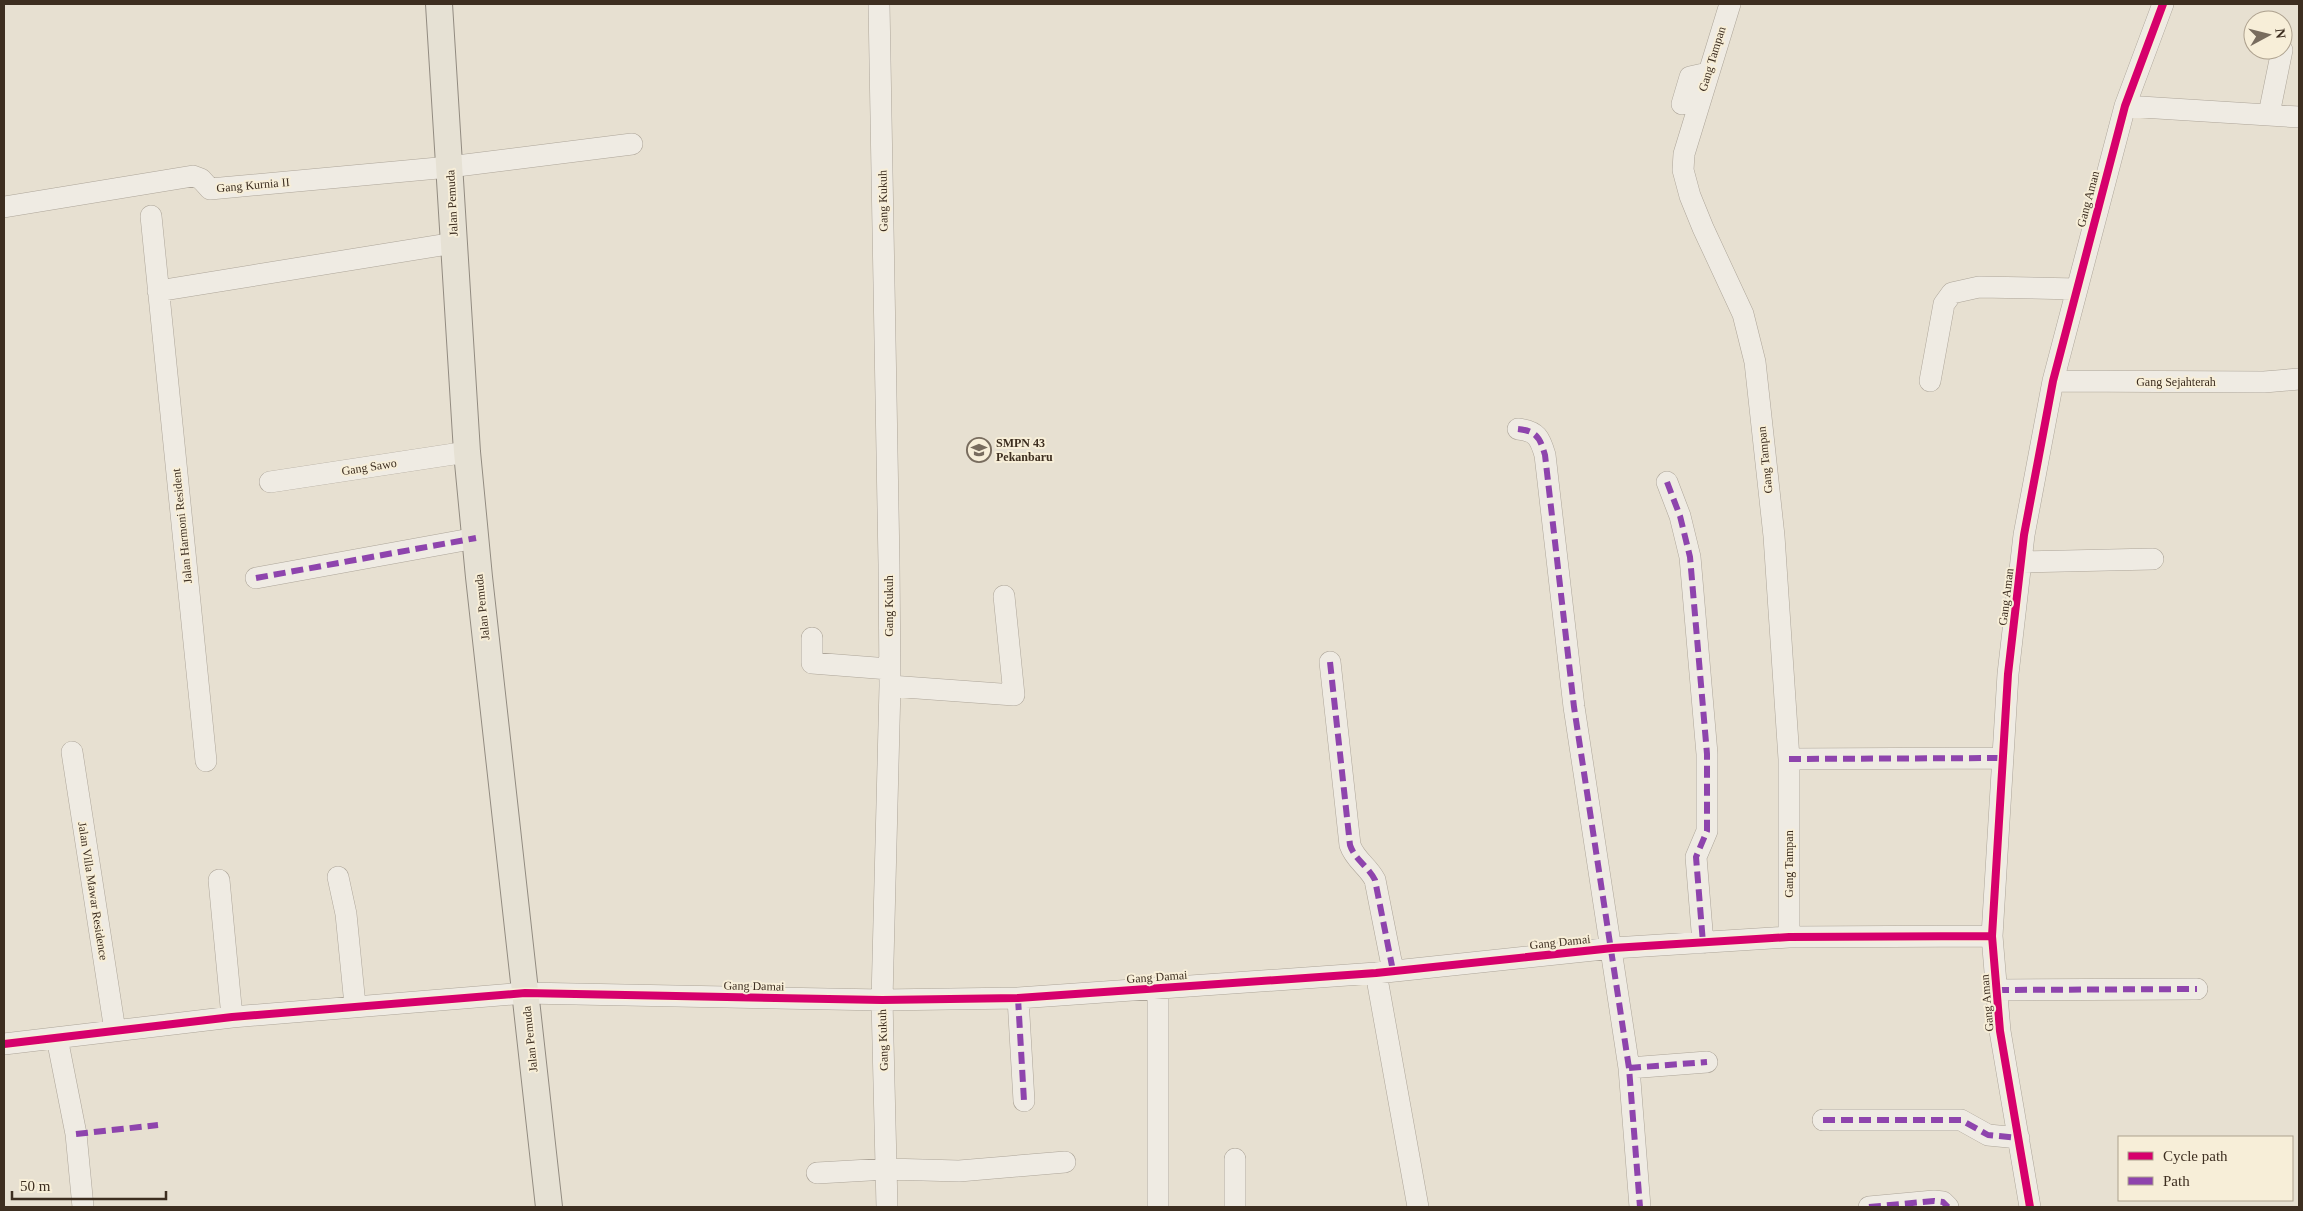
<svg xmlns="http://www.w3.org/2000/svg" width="2303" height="1211" font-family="'Times New Roman',serif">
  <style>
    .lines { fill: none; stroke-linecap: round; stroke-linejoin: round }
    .minor-casing { stroke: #ada599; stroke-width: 22 }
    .major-casing { stroke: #928b80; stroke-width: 28 }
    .minor { stroke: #efebe3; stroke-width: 21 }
    .major { stroke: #e6e1d4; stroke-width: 26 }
    .quiet { stroke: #8e44ad; stroke-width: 6; stroke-dasharray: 12 6; stroke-linecap: butt }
    .cycleway-casing { stroke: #f7eed8; stroke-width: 11 }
    .cycleway { stroke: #d6006c; stroke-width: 8 }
    .labels { text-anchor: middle; stroke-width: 4; stroke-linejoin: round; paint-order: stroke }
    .street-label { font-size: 12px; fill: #3d2e20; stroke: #f7eed8 }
    .poi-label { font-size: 12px; font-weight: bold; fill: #3d2e20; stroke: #f7eed8; text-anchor: start }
  </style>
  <rect width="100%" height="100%" fill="#e7e0d1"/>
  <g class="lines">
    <defs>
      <path id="minor" d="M 879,4 L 889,564 L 890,686 L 882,1000 L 887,1207
        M 1730,4 L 1684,154 L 1683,170 L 1690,196 L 1703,228 L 1743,314 L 1755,362 L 1774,536 L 1789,759 L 1789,937
        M 1682,104 L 1690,77 L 1708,73
        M 2125,106 L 2299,117
        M 2269,114 L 2282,50
        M 4,207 L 193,176 L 201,179 L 210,189 L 449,167 L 632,144
        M 151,216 L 206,761
        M 158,291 L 454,243
        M 1930,381 L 1944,304 L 1952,293 L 1979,287 L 2077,289
        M 2053,381 L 2264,382 L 2299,379
        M 1518,429 C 1537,431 1540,438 1545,455 L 1574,707 L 1629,1068 L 1640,1207
        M 270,482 L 467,452
        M 1667,482 L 1680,516 L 1690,557 L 1707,754 L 1707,831 L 1696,857 L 1703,943
        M 2021,562 L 2153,559
        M 256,578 L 476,538
        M 812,638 L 812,663 L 889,669
        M 1330,662 L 1350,845 C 1355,860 1368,866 1375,880 L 1393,971
        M 890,686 L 1014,695 L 1004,596
        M 72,752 L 115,1031
        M 1789,759 L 2003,758
        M 338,877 L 346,914 L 355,1005
        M 219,880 L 232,1017
        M 1376,973 L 1418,1207
        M 1997,990 L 2197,989
        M 1018,998 L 1024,1101
        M 57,1038 L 76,1134 L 83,1207
        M 4,1044 L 232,1017 L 525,993 L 882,1000 L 1018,998 L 1376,973 L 1613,948 L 1789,937 L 1992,936
        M 1629,1068 L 1707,1062
        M 1823,1120 L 1961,1120 L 1988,1135 L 2019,1138
        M 817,1173 L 887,1169 L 959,1171 L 1065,1162
        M 1158,1206 L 1158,988
        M 1235,1207 L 1235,1159
        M 1869,1207 L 1934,1201 L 1943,1202 L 1948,1207
        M 2030,1207 L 2000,1031 L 1992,936 L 2008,674 L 2024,535 L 2053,381 L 2125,106 L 2163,4"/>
      <path id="major" d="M 439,4 L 467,452 L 479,577 L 549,1207"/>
    </defs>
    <!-- minor casing -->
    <use href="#minor" class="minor-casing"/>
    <!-- major casing -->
    <use href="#major" class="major-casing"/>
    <!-- minor -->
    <use href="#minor" class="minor"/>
    <!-- major -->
    <use href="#major" class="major"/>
    <!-- quiet -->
    <path class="quiet" d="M 1518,429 C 1537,431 1540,438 1545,455 L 1574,707 L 1629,1068 L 1640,1207
      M 1667,482 L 1680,516 L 1690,557 L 1707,754 L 1707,831 L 1696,857 L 1703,943
      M 256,578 L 476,538
      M 1330,662 L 1350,845 C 1355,860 1368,866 1375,880 L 1393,971
      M 1789,759 L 2003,758
      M 1997,990 L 2197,989
      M 1018,998 L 1024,1101
      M 1629,1068 L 1707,1062
      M 1823,1120 L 1961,1120 L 1988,1135 L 2019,1138
      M 76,1134 L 158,1125
      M 1869,1207 L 1934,1201 L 1943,1202 L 1948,1207"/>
    <defs>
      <path id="cycleway" d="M 4,1044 L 232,1017 L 525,993 L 882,1000 L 1018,998 L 1376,973 L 1613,948 L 1789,937 L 1992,936
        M 2030,1207 L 2000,1031 L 1992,936 L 2008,674 L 2024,535 L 2053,381 L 2125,106 L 2163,4"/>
    </defs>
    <!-- cycleway casing -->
    <use href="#cycleway" class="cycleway-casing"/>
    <!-- cycleway -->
    <use href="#cycleway" class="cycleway"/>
  </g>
  <!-- icons -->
  <defs>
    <symbol id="school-ring" viewBox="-11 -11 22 22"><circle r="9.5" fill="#f7eed8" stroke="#786c5e" stroke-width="1.5"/><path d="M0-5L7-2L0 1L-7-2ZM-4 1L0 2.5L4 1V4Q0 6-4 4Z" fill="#786c5e"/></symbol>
  </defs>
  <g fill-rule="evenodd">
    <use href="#school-ring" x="965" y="436" width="28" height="28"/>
  </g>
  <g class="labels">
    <!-- street labels -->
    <g class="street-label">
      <text transform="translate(1712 59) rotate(-73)" y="4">Gang Tampan</text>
      <text transform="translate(253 185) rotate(-5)" y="4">Gang Kurnia II</text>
      <text transform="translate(2088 199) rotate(-75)" y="4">Gang Aman</text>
      <text transform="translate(883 201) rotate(-91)" y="4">Gang Kukuh</text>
      <text transform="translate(452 203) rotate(-93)" y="4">Jalan Pemuda</text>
      <text x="2176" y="386">Gang Sejahterah</text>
      <text transform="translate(1765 460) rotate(-96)" y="4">Gang Tampan</text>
      <text transform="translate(369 467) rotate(-9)" y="4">Gang Sawo</text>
      <text transform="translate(182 526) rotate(-96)" y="4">Jalan Harmoni Resident</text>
      <text transform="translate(2006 597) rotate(-83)" y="4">Gang Aman</text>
      <text transform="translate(889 606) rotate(-90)" y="4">Gang Kukuh</text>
      <text transform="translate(482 607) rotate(-96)" y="4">Jalan Pemuda</text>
      <text transform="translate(1789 864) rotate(-90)" y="4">Gang Tampan</text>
      <text transform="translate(93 891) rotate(81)" y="4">Jalan Villa Mawar Residence</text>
      <text transform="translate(1560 942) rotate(-6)" y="4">Gang Damai</text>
      <text transform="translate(1157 977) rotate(-4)" y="4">Gang Damai</text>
      <text transform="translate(754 986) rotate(1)" y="4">Gang Damai</text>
      <text transform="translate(1987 1003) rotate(-95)" y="4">Gang Aman</text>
      <text transform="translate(530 1039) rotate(-96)" y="4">Jalan Pemuda</text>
      <text transform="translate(883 1040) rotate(-92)" y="4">Gang Kukuh</text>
    </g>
    <!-- poi labels -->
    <g class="poi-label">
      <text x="996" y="447">SMPN 43<tspan x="996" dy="14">Pekanbaru</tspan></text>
    </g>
  </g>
  <!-- border -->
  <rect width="2303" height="1211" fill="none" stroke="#3d2e20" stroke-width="10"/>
  <!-- legend -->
  <rect x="2118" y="1136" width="175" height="65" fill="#f7eed8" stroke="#ada18e"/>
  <rect x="2128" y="1152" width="25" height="8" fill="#d6006c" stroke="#ada18e"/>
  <text x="2163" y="1161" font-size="15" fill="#3d2e20">Cycle path</text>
  <rect x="2128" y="1177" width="25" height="8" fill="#8e44ad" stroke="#ada18e"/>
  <text x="2163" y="1186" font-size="15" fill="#3d2e20">Path</text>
  <!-- north arrow -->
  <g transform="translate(2268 35) rotate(83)"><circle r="24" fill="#f7eed8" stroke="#ada18e"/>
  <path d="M0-4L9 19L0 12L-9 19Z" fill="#786c5e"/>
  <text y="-8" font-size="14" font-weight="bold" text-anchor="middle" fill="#3d2e20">N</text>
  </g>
  <!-- scale -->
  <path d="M12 1191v8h154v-8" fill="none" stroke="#3d2e20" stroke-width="2.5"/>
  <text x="20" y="1191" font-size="15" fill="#3d2e20" stroke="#f7eed8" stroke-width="4" paint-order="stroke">50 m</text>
</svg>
